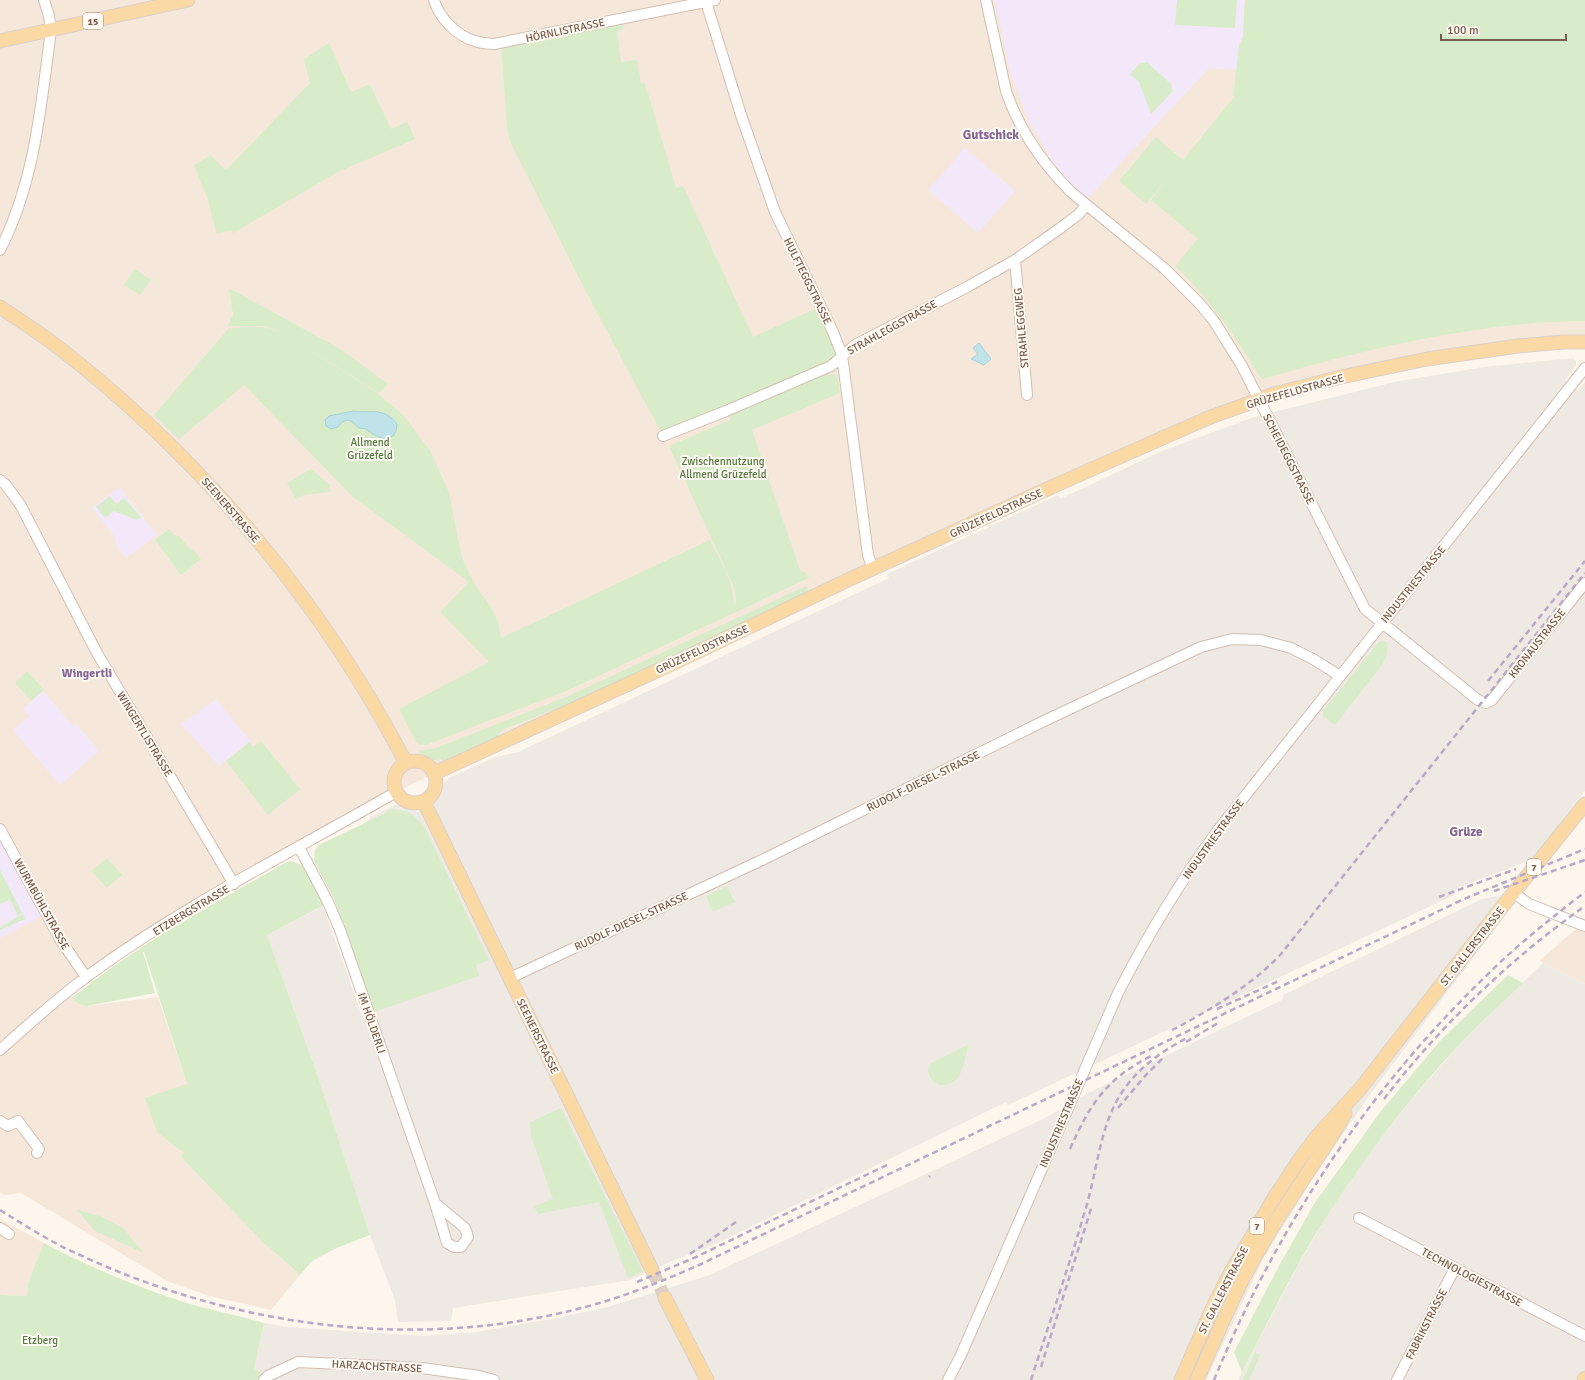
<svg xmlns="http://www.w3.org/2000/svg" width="1585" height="1380" font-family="Signika,sans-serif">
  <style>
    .residential { fill: #f5e8da }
    .industrial { fill: #efe9e4 }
    .education { fill: #f3e8fa }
    .green { fill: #d8ecc9 }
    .water { fill: #bfe3e8; stroke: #a5d3da }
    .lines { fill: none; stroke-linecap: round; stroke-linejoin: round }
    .major-tunnel { stroke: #dcd0c4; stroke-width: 13; stroke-dasharray: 13 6; stroke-linecap: butt }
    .minor-casing { stroke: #d1beb0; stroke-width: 12 }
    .major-casing { stroke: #dad1cd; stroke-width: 15 }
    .minor { stroke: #fff; stroke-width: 10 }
    .major { stroke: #fbd9a5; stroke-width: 13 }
    .rail { stroke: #b9a8c9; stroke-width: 2.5; stroke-dasharray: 6 4; stroke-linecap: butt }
    .labels { text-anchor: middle; stroke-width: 4; stroke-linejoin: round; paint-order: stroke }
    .shield { fill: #fffaf3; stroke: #a28b7f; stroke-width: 1 }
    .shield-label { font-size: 10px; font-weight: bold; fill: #7a5c4d }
    .street-label { font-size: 11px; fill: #7a5c4d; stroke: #fffaf3 }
    .park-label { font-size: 11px; fill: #537a41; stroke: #fffaf3 }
    .neighbourhood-label { font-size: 12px; font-weight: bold; fill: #846695; stroke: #fffaf3 }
    .quarter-label { font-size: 13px; font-weight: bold; fill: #846695; stroke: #fffaf3 }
  </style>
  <rect width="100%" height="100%" fill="#fdf6ec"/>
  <!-- residential -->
  <path class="residential" d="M 0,0 L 1585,0 L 1585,342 L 1518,346 L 1259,399 L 444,769 L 396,792 L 258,870 L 67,992 L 78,1004 L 86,1006 L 158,997 L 205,1139 L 180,1156 L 277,1255 L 300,1275 L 271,1310 L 209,1296 L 167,1281 L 21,1193 L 4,1195 L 0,1192 Z
    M 1580,923 L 1585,926 L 1585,984 L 1539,961 L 1577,928 Z
    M 0,1219 L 44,1243 L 28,1283 L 27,1296 L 0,1295 Z"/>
  <!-- industrial -->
  <path class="industrial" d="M 1573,358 L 1576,361 L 1576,366 L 1565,380 L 1578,391 L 1585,382 L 1585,791 L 1560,823 L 1549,842 L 1533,859 L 1457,888 L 1454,895 L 1008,1105 L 1006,1102 L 707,1248 L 672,1261 L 630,1280 L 453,1308 L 451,1321 L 398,1322 L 395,1300 L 370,1235 L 316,1071 L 267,935 L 323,906 L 362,1016 L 374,1012 L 334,899 L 314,861 L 315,850 L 319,845 L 367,822 L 370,817 L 394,806 L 399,804 L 404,805 L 417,812 L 437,799 L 440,789 L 445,782 L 449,778 L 493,758 L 518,752 L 889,578 L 887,574 L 1058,495 L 1060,499 L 1162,451 L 1254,417 L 1399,381 L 1484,367 Z
    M 1514,893 L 1511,908 L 1371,1093 L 1309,1184 L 1263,1259 L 1206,1380 L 271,1380 L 268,1376 L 254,1369 L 264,1323 L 286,1327 L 423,1336 L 476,1332 L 552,1319 L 608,1307 L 710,1275 L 1045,1118 L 1088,1093 L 1282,1000 L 1283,995 L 1482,899 Z
    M 1543,963 L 1585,984 L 1585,1380 L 1238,1380 L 1296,1269 L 1328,1214 L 1373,1149 L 1411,1100 L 1460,1044 Z"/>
  <!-- education -->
  <path class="education" d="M 994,0 L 1245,0 L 1243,36 L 1240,47 L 1238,70 L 1209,68 L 1088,198 L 1086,198 L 1068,181 L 1054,163 L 1029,122 L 1011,75 Z
    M 964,147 L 1015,191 L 978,233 L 928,190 L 955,160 Z
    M 119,487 L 157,535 L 126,558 L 117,546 L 115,537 L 92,508 Z
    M 43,691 L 71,724 L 76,724 L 99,751 L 60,785 L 13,730 L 29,716 L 23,709 Z
    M 216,699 L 250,741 L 219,766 L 181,724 Z
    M 0,829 L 46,914 L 0,938 Z"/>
  <!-- green -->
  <path class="green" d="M 1177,0 L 1237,0 L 1235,28 L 1175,25 Z
    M 1245,0 L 1585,0 L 1585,321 C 1475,322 1367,349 1262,379 L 1260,377 C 1235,336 1211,300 1175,266 L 1198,239 L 1151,200 L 1167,179 L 1146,204 L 1119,181 L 1156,137 L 1183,160 L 1233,98 L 1239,46 L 1243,36 Z
    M 622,19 L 623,29 L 617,31 L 621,62 L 637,60 L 641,84 L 645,83 L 676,188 L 683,186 L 753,337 L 821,306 L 842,355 L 831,366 L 663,436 L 585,290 L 510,141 L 507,128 L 501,44 Z
    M 329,43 L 351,92 L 370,84 L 391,129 L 407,122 L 415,139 L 338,172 L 233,233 L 231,230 L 217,234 L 208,200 L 194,166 L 210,155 L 226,170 L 310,83 L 304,59 Z
    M 1147,62 L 1171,84 L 1173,91 L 1151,114 L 1139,82 L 1130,74 L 1139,64 Z
    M 135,269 L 151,280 L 140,295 L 124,285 Z
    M 229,288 L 342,350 L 388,384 L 379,393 L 283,333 L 265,326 L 228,326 L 233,315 Z
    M 265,327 L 283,333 L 376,392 L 404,416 L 431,452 L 449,493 L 462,558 L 476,587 L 491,607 L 498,622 L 501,638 L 710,540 C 718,557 735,583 733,602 L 736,605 L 736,595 L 732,583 L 669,446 L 730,420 L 728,415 L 822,374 L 837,375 L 840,393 L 752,430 L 800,570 L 806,573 L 809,578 L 566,691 L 426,745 L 420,745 L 416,742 L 399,709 L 489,662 L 440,612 L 469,582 L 353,497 L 244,385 L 179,439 L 154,415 L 229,328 Z
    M 311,469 L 330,485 L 330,492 L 304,495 L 296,499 L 287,483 Z
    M 110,496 L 116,504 L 124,498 L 141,517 L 137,520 L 114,511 L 105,518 L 96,507 Z
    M 169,529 L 174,535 L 179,536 L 190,549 L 193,550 L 201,559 L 181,575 L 155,540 Z
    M 806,586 L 808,590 L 782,606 L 568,704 L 502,730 L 496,738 L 443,762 L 441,759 C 431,762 425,757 418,751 L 436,748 L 566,697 Z
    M 1382,640 L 1388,643 L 1386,656 L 1382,665 L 1336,724 L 1333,724 L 1323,716 L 1323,711 L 1378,643 Z
    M 27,671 L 44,690 L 31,701 L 15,683 Z
    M 261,741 L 300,789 L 268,815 L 226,761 L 250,742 L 253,747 Z
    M 392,809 C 409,810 413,814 424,826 L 489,960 L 476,965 L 479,976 L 374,1012 L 334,899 L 314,861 L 315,859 C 313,853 315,850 319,845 L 367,822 Z
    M 107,858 L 122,875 L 107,888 L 91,871 Z
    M 291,861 L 301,865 L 302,865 L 324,905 L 267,935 L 316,1071 L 370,1235 L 337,1248 L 312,1261 L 300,1275 L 263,1242 L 180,1156 L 184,1153 L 157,1132 L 145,1098 L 187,1084 L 144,951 L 143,952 L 155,993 L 86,1006 L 78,1004 L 72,998 C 138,944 213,904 287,862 Z
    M 0,870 L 22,913 L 18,916 L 8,896 L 9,900 L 0,904 Z
    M 727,886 L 735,902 L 713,912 L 706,896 Z
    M 23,914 L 25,919 L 0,930 L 0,927 Z
    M 1508,975 L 1523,983 C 1502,1003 1480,1023 1460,1044 C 1411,1095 1368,1154 1329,1213 C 1296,1263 1270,1319 1242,1372 L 1234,1352 L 1280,1264 L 1314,1204 L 1381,1111 L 1441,1040 Z
    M 968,1045 C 966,1055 964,1067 959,1076 C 950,1089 931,1088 928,1071 L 931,1063 Z
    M 561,1108 L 643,1272 L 628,1278 L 599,1202 L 538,1214 L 534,1206 L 553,1199 L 531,1136 L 530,1122 Z
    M 77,1210 L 100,1216 L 123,1228 L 144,1253 L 95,1231 Z
    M 44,1243 C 91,1268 140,1288 190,1304 C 215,1311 240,1316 264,1323 L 254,1369 L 268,1376 L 271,1380 L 0,1380 L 0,1295 L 27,1296 L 28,1283 Z
    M 1255,1352 L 1260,1355 L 1249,1380 L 1243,1380 Z"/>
  <!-- water -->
  <path class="water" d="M 979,343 L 991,359 L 984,365 L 971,359 L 978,354 L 973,348 Z
    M 353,411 C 371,414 383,406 397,424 L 396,431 L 393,436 L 386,439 L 376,436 L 366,429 L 359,428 L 351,421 L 347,420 L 342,422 L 338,427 L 331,429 L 326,426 L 325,420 L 329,416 Z"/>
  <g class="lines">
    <!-- major-tunnel -->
    <path class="major-tunnel" d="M 652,1270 L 665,1298"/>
    <defs>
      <path id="minor" d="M 434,0 C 439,18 457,36 475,41 C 481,43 488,44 494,44 L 715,0
        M 986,0 L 1006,91 C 1019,129 1043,164 1071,192 L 1165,269 L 1200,304 L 1214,321 L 1242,366 L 1365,609 L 1478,700 L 1486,703 L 1492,700 L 1585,583
        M 706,2 L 741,115 L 775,212 L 833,332 L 842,355 L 868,555 L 873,569
        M 0,250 C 35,182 41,105 51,30 L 49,16 L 44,0
        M 1015,260 L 1027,395
        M 663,436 L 726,411 L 831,366 L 855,345 L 967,287 L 1015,260 L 1059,229 L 1079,214 L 1086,205
        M 0,480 L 6,485 L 21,506 L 97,653 L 234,884
        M 0,829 L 60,939 L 86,977
        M 299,847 L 328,902 L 340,930 L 435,1203 L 447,1243 L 454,1247 L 461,1247 L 468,1237 L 465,1228 L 435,1203
        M 1514,893 L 1529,904 L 1585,926
        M 510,978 L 762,860 L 1044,721 L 1201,647 L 1232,639 L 1261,640 L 1291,648 L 1313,659 L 1340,676
        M 0,1050 C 28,1025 55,1000 85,978 C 182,906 292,852 396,792
        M 0,1121 L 8,1126 L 18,1121 L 39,1149 L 37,1153
        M 1359,1218 L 1585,1336
        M 0,1228 L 9,1234
        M 264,1380 L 268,1376 L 298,1362 L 422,1368 L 479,1376 L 494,1380
        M 948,1380 L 960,1357 L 982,1307 L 1118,993 C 1147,936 1180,882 1218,830 L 1585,368
        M 1397,1380 L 1455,1268"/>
      <path id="major" d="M 0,41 L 188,0
        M 0,307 C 21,321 43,335 63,351 C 205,462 323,604 406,763
        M394 782a21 21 0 1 1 42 0a21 21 0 1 1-42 0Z
        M 435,773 L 676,662 L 850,579 L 1065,481 L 1208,418 L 1274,394 L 1341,377 L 1427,359 L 1518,346 L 1564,342 L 1585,342
        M 424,802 L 652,1270
        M 665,1298 L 707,1380
        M 1181,1380 L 1212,1309 L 1227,1279 L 1274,1198 L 1299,1160 L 1317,1136 L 1360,1089 L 1498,912 L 1585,804
        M 1197,1380 C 1217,1335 1235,1290 1260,1248 C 1286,1202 1318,1160 1345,1114
        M 1584,1380 L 1585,1378"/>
    </defs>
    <!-- minor casing -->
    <use href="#minor" class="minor-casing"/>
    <!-- major casing -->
    <use href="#major" class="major-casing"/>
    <!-- minor -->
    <use href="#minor" class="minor"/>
    <!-- major -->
    <use href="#major" class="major"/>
    <!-- rail -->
    <path class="rail" d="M 1488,681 L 1585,561
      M 1494,891 L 1585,860
      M 1439,897 L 1516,869
      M 1217,1009 L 1281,980
      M 1172,1030 C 1209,1011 1252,985 1281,954 L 1585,573
      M 1186,1042 L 1218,1023
      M 1384,1099 C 1441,1025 1509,960 1585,906
      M 1118,1108 L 1145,1076 L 1164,1057
      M 1070,1149 C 1090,1104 1106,1079 1151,1056
      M 929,1177 L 930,1176
      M 0,1210 C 26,1226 52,1243 80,1255 C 239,1329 425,1353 596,1304 C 631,1294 665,1280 699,1265 L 1464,899 L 1585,849
      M 690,1254 L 736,1222
      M 637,1282 L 696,1257 L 889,1164
      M 1041,1367 L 1091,1209
      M 1031,1380 C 1050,1321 1070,1263 1087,1204 C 1098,1166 1100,1126 1122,1092 C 1139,1067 1163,1050 1189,1037
      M 1214,1380 C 1276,1229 1368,1090 1485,977 C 1516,946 1550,919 1585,892"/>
  </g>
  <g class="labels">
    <!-- shield labels -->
    <g class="shield">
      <rect x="83" y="13" width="20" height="16" rx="3"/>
      <rect x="1527" y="859" width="14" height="16" rx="3"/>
      <rect x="1250" y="1218" width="14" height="16" rx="3"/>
    </g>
    <g class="shield-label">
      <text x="93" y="25">15</text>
      <text x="1534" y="871">7</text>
      <text x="1257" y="1230">7</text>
    </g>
    <!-- street labels -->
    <g class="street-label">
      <text transform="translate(565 30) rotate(-12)" y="4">HÖRNLISTRASSE</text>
      <text transform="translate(808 281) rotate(64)" y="4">HULFTEGGSTRASSE</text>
      <text transform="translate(892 327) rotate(-29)" y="4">STRAHLEGGSTRASSE</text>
      <text transform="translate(1021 328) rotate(-95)" y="4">STRAHLEGGWEG</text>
      <text transform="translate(1295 391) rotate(-16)" y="4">GRÜZEFELDSTRASSE</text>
      <text transform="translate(1289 459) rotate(63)" y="4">SCHEIDEGGSTRASSE</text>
      <text transform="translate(231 510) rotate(49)" y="4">SEENERSTRASSE</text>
      <text transform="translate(996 513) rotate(-25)" y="4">GRÜZEFELDSTRASSE</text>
      <text transform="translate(1413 584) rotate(-51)" y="4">INDUSTRIESTRASSE</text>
      <text transform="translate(1537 643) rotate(-52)" y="4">KRONAUSTRASSE</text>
      <text transform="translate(702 649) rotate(-25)" y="4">GRÜZEFELDSTRASSE</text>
      <text transform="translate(145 734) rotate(59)" y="4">WINGERTLISTRASSE</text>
      <text transform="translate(923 781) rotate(-26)" y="4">RUDOLF-DIESEL-STRASSE</text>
      <text transform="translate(1213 839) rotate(-54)" y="4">INDUSTRIESTRASSE</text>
      <text transform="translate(42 904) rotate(61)" y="4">WURMBÜHLSTRASSE</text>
      <text transform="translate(191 910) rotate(-31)" y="4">ETZBERGSTRASSE</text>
      <text transform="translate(631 921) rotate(-25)" y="4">RUDOLF-DIESEL-STRASSE</text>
      <text transform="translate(1472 946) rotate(-52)" y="4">ST. GALLERSTRASSE</text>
      <text transform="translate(372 1023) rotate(71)" y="4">IM HÖLDERLI</text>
      <text transform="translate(538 1036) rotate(64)" y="4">SEENERSTRASSE</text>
      <text transform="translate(1061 1123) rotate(-67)" y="4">INDUSTRIESTRASSE</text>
      <text transform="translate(1472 1277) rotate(28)" y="4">TECHNOLOGIESTRASSE</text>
      <text transform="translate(1223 1290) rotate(-63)" y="4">ST. GALLERSTRASSE</text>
      <text transform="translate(1426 1324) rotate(-63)" y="4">FABRIKSTRASSE</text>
      <text transform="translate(377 1366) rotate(3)" y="4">HARZACHSTRASSE</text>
    </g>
    <!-- park labels -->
    <g class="park-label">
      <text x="370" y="446">Allmend<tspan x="370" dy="13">Grüzefeld</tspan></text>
      <text x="723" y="465">Zwischennutzung<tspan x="723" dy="13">Allmend Grüzefeld</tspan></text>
      <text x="40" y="1344">Etzberg</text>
    </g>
    <!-- neighbourhood labels -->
    <g class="neighbourhood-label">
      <text x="87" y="677">Wingertli</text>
    </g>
    <!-- quarter labels -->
    <g class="quarter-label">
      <text x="991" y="139">Gutschick</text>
      <text x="1466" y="836">Grüze</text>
    </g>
  </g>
  <!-- scale -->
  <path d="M1441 34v6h125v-6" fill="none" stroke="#7a5c4d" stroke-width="2"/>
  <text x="1447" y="34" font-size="12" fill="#7a5c4d" stroke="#fffaf3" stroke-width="3" paint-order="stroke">100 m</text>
</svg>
